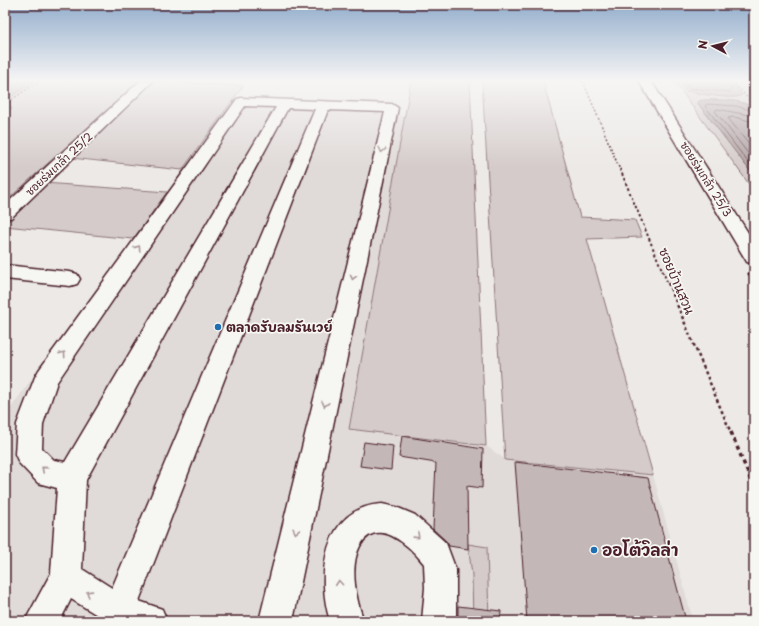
<svg xmlns="http://www.w3.org/2000/svg" width="759" height="626" font-family="'Playpen Sans','Playpen Sans Thai',sans-serif">
  <style>
    .built { fill: #e0dad8 }
    .green { fill: #d4cbca; stroke: #8f757a }
    .water { fill: #b1a2a3; stroke: #886e73 }
    .lines { fill: none; stroke-linecap: round; stroke-linejoin: round }
    .shore { stroke: #73535b; stroke-width: 1 }
    .building { fill: #c4b7b7; stroke: #4a1f2b }
    .minor-casing { stroke: #4a1f2b; stroke-width: 3 }
    .path-far3 { stroke: #4a1f2b; stroke-width: 1.5; stroke-dasharray: 2 2; stroke-linecap: butt }
    .path-far2 { stroke: #4a1f2b; stroke-width: 2; stroke-dasharray: 2.5 2.5; stroke-linecap: butt }
    .path-far1 { stroke: #4a1f2b; stroke-width: 2.5; stroke-dasharray: 3 3; stroke-linecap: butt }
    .path { stroke: #4a1f2b; stroke-width: 3.5; stroke-dasharray: 4 4; stroke-linecap: butt }
    .minor { fill: #f6f6f2; fill-rule: evenodd }
    .oneway { stroke: #a99598 }
    .poi-dot { fill: #1f6fb2; stroke: #f6f6f2; stroke-width: 1.5 }
    .labels { text-anchor: middle; stroke-width: 3.5; stroke-linejoin: round; paint-order: stroke }
    .far-street-label { font-size: 11px; fill: #4a1f2b; stroke: #f6f6f2 }
    .street-label { font-size: 13px; fill: #4a1f2b; stroke: #f6f6f2 }
    .poi-label { font-size: 13px; font-weight: bold; fill: #4a1f2b; stroke: #f6f6f2; text-anchor: start }
    .near-poi-label { font-size: 16px; font-weight: bold; fill: #4a1f2b; stroke: #f6f6f2; text-anchor: start }
  </style>
  <rect width="100%" height="100%" fill="#ece9e6"/>
  <filter id="ink" filterUnits="userSpaceOnUse"><feTurbulence type="fractalNoise" baseFrequency=".025" numOctaves="2"/><feDisplacementMap in="SourceGraphic" scale="8" xChannelSelector="R" yChannelSelector="G"/><feConvolveMatrix kernelMatrix="1 2 1 2 8 2 1 2 1" color-interpolation-filters="sRGB"/></filter>
  <g filter="url(#ink)">
    <!-- built -->
    <path class="built" d="M 159,81 L 246,81 L 243,86 Z
      M 230,104 L 405,116 L 349,428 L 486,446 L 506,460 L 653,475 L 693,621 L 5,621 L 5,416 Z"/>
    <!-- green -->
    <path class="green" d="M 34,81 L 139,81 L 5,202 L 5,112 L 12,108 L 5,107 L 5,101 Z
      M 152,81 L 243,86 L 182,170 L 71,158 Z
      M 411,81 L 470,81 L 486,446 L 349,429 Z
      M 482,81 L 543,81 L 580,217 L 635,220 L 642,237 L 587,239 L 653,475 L 505,460 Z
      M 674,81 L 679,81 L 686,91 L 735,97 L 742,95 L 729,81 L 754,81 L 754,109 C 744,100 709,98 697,102 L 754,176 L 754,191 Z
      M 44,183 L 167,192 L 133,239 L 5,226 L 5,219 Z
      M 468,544 L 487,547 L 489,621 L 473,621 L 472,575 Z"/>
    <!-- water -->
    <path class="water" d="M 5,81 L 34,81 L 5,101 Z
      M 679,81 L 729,81 L 742,95 C 732,101 698,93 686,91 Z
      M 703,100 C 718,100 742,98 754,109 L 754,176 L 697,102 Z"/>
    <g class="lines">
      <!-- shore -->
      <path class="shore" d="M 684,81 L 689,88 L 730,92 L 732,90 L 726,81
        M 754,111 L 736,106 L 707,104 L 705,106 L 754,170
        M 754,116 L 717,109 L 715,111 L 754,161
        M 754,122 L 734,117 L 728,118 L 754,151"/>
    </g>
    <!-- building -->
    <path class="building" d="M 402,436 L 483,449 L 482,488 L 467,486 L 468,549 L 449,546 L 447,542 L 433,529 L 436,463 L 399,457 Z
      M 364,442 L 393,446 L 391,470 L 360,466 Z
      M 515,462 L 648,478 L 686,621 L 527,621 Z
      M 458,606 L 501,611 L 500,621 L 458,621 Z"/>
    <g class="lines">
      <defs>
        <path id="minor" d="M 140,81 L 153,81 L 11,218 L 5,219 L 5,205 Z
          M 639,81 L 651,81 L 754,242 L 754,264 L 747,262 Z
          M 241,98 L 392,104 L 398,108 L 293,621 L 259,621 L 385,112 L 328,110 L 139,601 L 162,609 L 167,621 L 107,621 L 71,599 L 60,621 L 25,621 L 51,573 L 57,488 L 38,483 L 19,463 L 15,454 L 17,424 L 35,377 L 39,370 L 237,99 ZM 245,106 L 276,107 L 65,462 L 54,460 L 42,448 L 43,424 L 57,382 ZM 288,108 L 315,109 L 112,588 L 82,569 L 86,480 Z
          M 5,265 L 70,272 L 77,274 L 80,279 L 77,284 L 70,286 L 5,279 Z
          M 382,504 L 396,507 L 415,515 L 446,543 L 456,570 L 456,621 L 422,621 L 425,588 L 424,564 C 410,546 377,515 360,546 C 349,567 356,600 364,621 L 330,621 C 316,576 323,507 382,504 Z"/>
      </defs>
      <!-- minor casing -->
      <use href="#minor" class="minor-casing"/>
      <!-- path-far3 -->
      <path class="path-far3" d="M 583,81 L 620,170
        M 732,81 L 754,105
        M 5,104 L 39,81"/>
      <!-- path-far2 -->
      <path class="path-far2" d="M 620,169 L 668,284
        M 748,273 L 754,283"/>
      <!-- path-far1 -->
      <path class="path-far1" d="M 668,283 L 731,433"/>
      <!-- path -->
      <path class="path" d="M 731,432 L 754,488"/>
      <!-- minor -->
      <use href="#minor" class="minor"/>
    </g>
    <!-- one-way arrows -->
    <defs><path id="oneway-chevron" d="M-2-3.5L2.5 0L-2 3.5" fill="none" stroke-width="1.6" stroke-linecap="round" stroke-linejoin="round"/></defs>
    <g class="oneway">
      <use href="#oneway-chevron" transform="translate(382 150) rotate(103)"/>
      <use href="#oneway-chevron" transform="translate(138 248) rotate(-55)"/>
      <use href="#oneway-chevron" transform="translate(353 277) rotate(103)"/>
      <use href="#oneway-chevron" transform="translate(63 354) rotate(-55)"/>
      <use href="#oneway-chevron" transform="translate(325 404) rotate(103)"/>
      <use href="#oneway-chevron" transform="translate(44 469) rotate(-140)"/>
      <use href="#oneway-chevron" transform="translate(296 531) rotate(103)"/>
      <use href="#oneway-chevron" transform="translate(417 536) rotate(44)"/>
      <use href="#oneway-chevron" transform="translate(339 583) rotate(-95)"/>
      <use href="#oneway-chevron" transform="translate(89 593) rotate(-148)"/>
    </g>
  </g>
  <!-- sky -->
  <linearGradient id="sky" x2="0" y2="1"><stop stop-color="#92adcc"/><stop offset="0.48" stop-color="#f6f5f4"/><stop offset="1" stop-color="#f6f5f4" stop-opacity="0"/></linearGradient>
  <rect width="759" height="168" fill="url(#sky)"/>
  <!-- markers -->
  <g class="poi-dot">
    <circle cx="218" cy="327" r="4"/>
    <circle cx="594" cy="550" r="4"/>
  </g>
  <g class="labels">
    <!-- far-street labels -->
    <g class="far-street-label">
      <text transform="translate(59 164) rotate(-43)" y="4">ซอยร่มเกล้า 25/2</text>
      <text transform="translate(706 179) rotate(58)" y="4">ซอยร่มเกล้า 25/3</text>
    </g>
    <!-- street labels -->
    <g class="street-label">
      <text transform="translate(677 281) rotate(67)" y="5">ซอยบ้านสวน</text>
    </g>
    <!-- poi labels -->
    <g class="poi-label">
      <text x="226" y="332">ตลาดรับลมรันเวย์</text>
    </g>
    <!-- near-poi labels -->
    <g class="near-poi-label">
      <text x="602" y="556">ออโต้วิลล่า</text>
    </g>
  </g>
  <!-- margin -->
  <rect width="759" height="626" fill="none" stroke="#f6f6f2" stroke-width="20"/>
  <rect x="10" y="10" width="739" height="606" fill="none" stroke="#4a1f2b" stroke-width="1.5" filter="url(#ink)"/>
  <!-- north arrow -->
  <g transform="translate(713 46) rotate(277)" stroke="#f6f6f2" stroke-width="3" paint-order="stroke">
  <path d="M0-3L7 15L0 10L-7 15Z" fill="#4a1f2b"/>
  <text y="-6" font-size="11" font-weight="bold" text-anchor="middle" fill="#4a1f2b">N</text>
  </g>
</svg>
